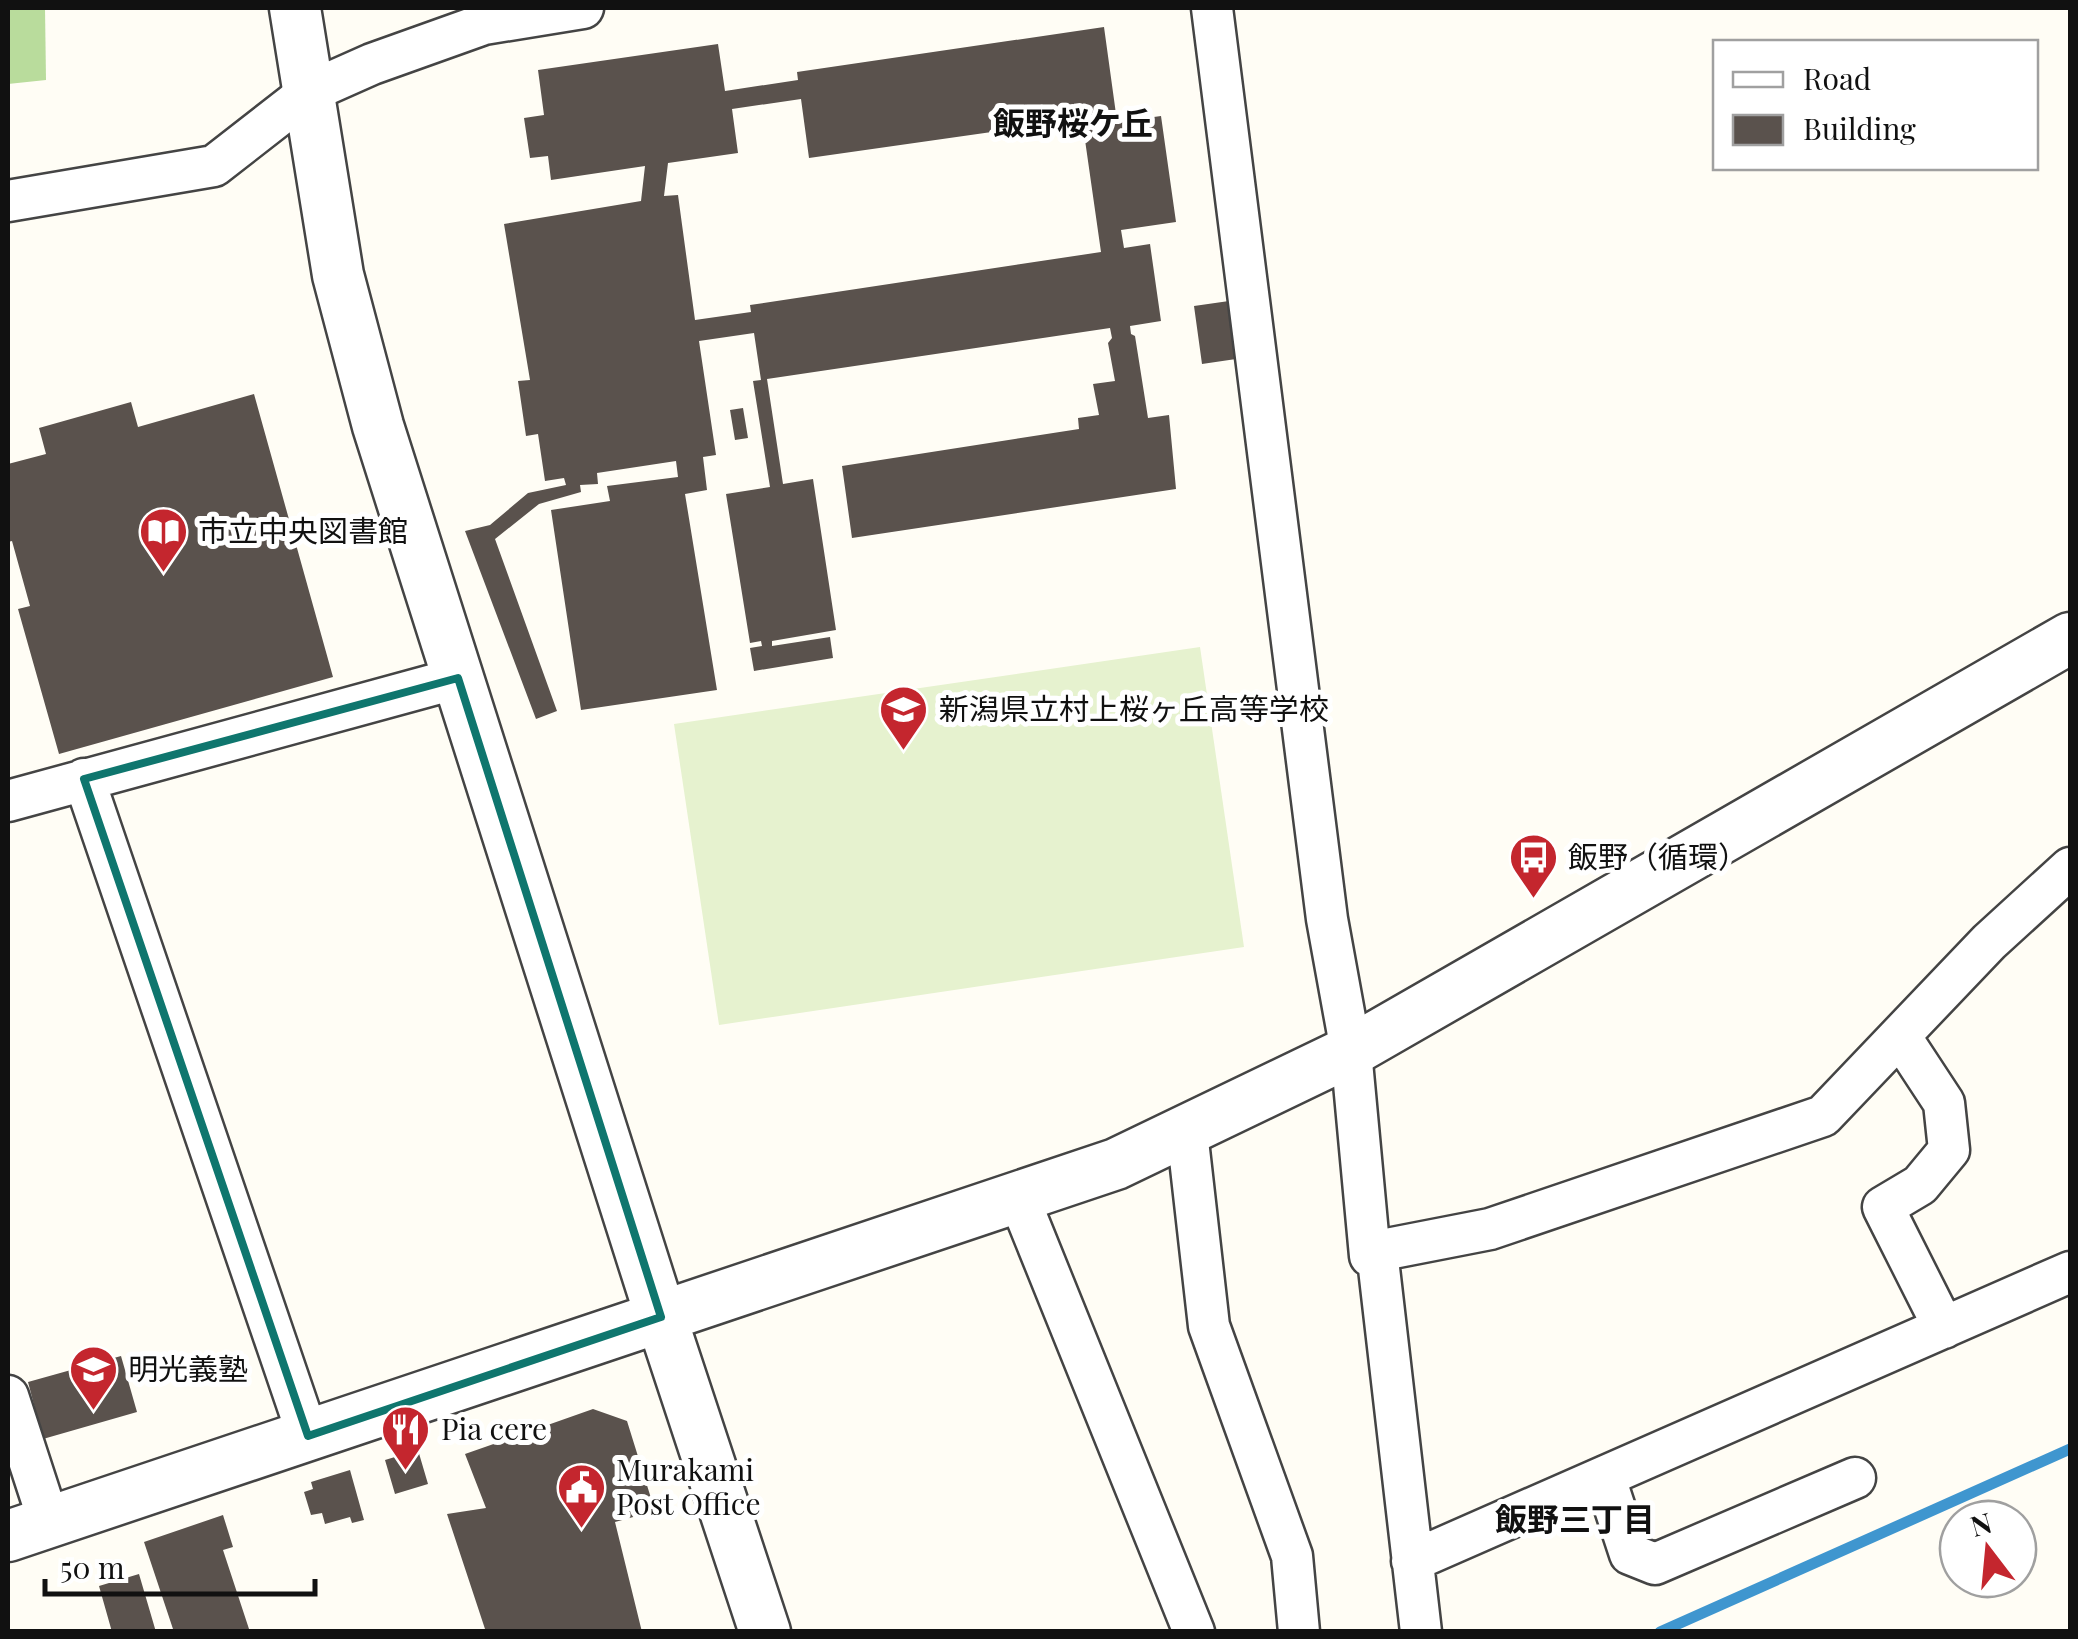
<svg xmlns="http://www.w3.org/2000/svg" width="2078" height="1639" font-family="'Playfair Display','Noto Sans JP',serif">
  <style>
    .forest { fill: #b9dc9c }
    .pitch { fill: #e6f2cf }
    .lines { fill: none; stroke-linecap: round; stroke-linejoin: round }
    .stream { stroke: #3f96cf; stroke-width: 11 }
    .building { fill: #5a524d; fill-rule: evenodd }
    .minor-casing { stroke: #444; stroke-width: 45 }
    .tertiary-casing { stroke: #444; stroke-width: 55 }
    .minor { stroke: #fff; stroke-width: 40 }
    .tertiary { stroke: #fff; stroke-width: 50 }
    .marked { fill: none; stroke: #0f766e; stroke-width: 8; stroke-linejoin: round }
    .labels { text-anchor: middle; stroke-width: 10; stroke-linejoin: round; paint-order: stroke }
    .poi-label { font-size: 30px; fill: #111; stroke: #fff; text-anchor: start }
    .neighbourhood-label { font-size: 32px; font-weight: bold; fill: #111; stroke: #fff }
  </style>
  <rect width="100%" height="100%" fill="#fffdf5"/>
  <!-- forest -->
  <path class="forest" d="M 8,8 L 45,8 L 46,80 L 8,84 Z"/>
  <!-- pitch -->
  <path class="pitch" d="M 1200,647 L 1244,947 L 719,1025 L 674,724 Z"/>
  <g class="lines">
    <!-- stream -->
    <path class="stream" d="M 1660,1632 L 2070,1449"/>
  </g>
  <!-- building -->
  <path class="building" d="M 1104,27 L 1116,114 L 1103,115 L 1104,124 L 1161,116 L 1176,222 L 1121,230 L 1124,248 L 1150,244 L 1161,321 L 1130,326 L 1131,334 L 1135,336 L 1148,418 L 1169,415 L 1176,489 L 852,538 L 842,466 L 1079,429 L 1078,418 L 1099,415 L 1093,384 L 1115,381 L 1108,343 L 1112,338 L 1110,328 L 767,379 L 783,484 L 813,479 L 836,630 L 772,641 L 772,646 L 830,637 L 833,658 L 754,671 L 750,648 L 762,646 L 761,641 L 750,643 L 726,494 L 770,487 L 753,381 L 761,380 L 754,333 L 699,341 L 716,455 L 703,457 L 707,490 L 685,494 L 717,690 L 581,710 L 551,510 L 610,501 L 607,486 L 678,477 L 676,461 L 597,473 L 598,484 L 580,485 L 581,492 L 539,504 L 495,539 L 557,711 L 536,719 L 465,531 L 490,525 L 528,493 L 566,485 L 564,478 L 545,481 L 538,434 L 526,436 L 518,381 L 530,380 L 504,224 L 641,201 L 645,166 L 551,180 L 548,156 L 530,158 L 524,118 L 544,115 L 538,70 L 718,44 L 725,91 L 798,80 L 797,72 ZM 801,99 L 809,158 L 1082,119 L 1101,252 L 750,305 L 751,312 L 695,320 L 678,195 L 664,196 L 668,163 L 738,153 L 732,109 Z
    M 1229,301 L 1236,359 L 1202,364 L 1194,306 Z
    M 254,394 L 333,677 L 59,754 L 18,609 L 30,606 L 12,541 L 8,542 L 8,464 L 46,454 L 39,428 L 131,402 L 138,427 Z
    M 743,408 L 748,438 L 735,440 L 730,410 Z
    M 121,1356 L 137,1412 L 43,1439 L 28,1382 Z
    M 593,1409 L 627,1421 L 655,1511 L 615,1522 L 642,1632 L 486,1632 L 447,1514 L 486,1508 L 465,1454 Z
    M 418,1450 L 428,1484 L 395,1494 L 385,1460 Z
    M 350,1470 L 364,1520 L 352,1523 L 350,1517 L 325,1524 L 322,1513 L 311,1515 L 304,1492 L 313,1489 L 311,1482 Z
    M 223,1515 L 233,1547 L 223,1550 L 250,1632 L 174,1632 L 144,1542 Z
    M 139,1574 L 156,1632 L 112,1632 L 99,1586 Z"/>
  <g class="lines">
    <defs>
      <path id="minor" d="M 1212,8 L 1327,919 L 1351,1051 L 1370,1256 L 1377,1251 L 1421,1632
        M 8,201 L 214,166 L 309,92 L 372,64 L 484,24 L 583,8
        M 84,779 L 308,1436
        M 8,801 L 458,678
        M 1900,1036 L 1944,1103 L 1949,1150 L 1920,1185 L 1883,1207 L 1944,1328
        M 1187,1132 L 1209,1326 L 1292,1556 L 1299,1632
        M 1018,1196 L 1194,1632
        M 1377,1251 L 1490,1229 L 1823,1116 L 1989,942 L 2070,868
        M 8,1396 L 49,1522
        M 1605,1478 L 1630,1554 L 1655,1564 L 1855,1478
        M 1412,1561 L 2070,1272"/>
      <path id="tertiary" d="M 295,8 L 338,275 L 378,426 L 661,1317 L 765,1632
        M 8,1536 L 1116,1164 L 1351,1051 L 2070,638"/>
    </defs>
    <!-- minor casing -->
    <use href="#minor" class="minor-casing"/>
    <!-- tertiary casing -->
    <use href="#tertiary" class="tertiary-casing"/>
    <!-- minor -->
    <use href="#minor" class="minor"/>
    <!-- tertiary -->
    <use href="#tertiary" class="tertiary"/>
  </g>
  <!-- marked area -->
  <path class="marked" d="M 458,678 L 661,1317 L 308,1436 L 84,779 Z"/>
  <!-- icons -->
  <defs>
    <symbol id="library-pin" viewBox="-11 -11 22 30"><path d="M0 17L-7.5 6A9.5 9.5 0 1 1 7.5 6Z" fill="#c4262e" stroke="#fff"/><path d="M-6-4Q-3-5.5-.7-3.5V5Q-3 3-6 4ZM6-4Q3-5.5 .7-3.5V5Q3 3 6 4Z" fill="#fff"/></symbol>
    <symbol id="school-pin" viewBox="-11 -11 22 30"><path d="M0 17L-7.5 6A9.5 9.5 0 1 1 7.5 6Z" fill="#c4262e" stroke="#fff"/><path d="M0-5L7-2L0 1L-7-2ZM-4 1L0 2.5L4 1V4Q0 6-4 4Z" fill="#fff"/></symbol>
    <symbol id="bus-pin" viewBox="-11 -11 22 30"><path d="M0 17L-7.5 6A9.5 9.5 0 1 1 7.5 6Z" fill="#c4262e" stroke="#fff"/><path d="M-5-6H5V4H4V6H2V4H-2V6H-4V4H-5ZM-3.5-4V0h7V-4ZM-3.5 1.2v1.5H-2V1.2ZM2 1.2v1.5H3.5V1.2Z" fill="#fff"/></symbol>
    <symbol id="restaurant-pin" viewBox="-11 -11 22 30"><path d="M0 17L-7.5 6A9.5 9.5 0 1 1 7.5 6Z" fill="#c4262e" stroke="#fff"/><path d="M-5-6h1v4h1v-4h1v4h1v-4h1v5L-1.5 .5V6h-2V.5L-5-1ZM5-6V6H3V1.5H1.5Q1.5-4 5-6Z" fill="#fff"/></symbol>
    <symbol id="civic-pin" viewBox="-11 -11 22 30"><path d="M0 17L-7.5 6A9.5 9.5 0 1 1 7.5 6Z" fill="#c4262e" stroke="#fff"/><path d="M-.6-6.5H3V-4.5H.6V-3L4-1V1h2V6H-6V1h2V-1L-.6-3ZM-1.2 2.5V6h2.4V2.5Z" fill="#fff"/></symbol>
  </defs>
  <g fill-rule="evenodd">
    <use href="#library-pin" x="136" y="504" width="55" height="75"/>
    <use href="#school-pin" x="876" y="682" width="55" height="75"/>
    <use href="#bus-pin" x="1506" y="830" width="55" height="75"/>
    <use href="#school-pin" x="66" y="1342" width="55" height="75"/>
    <use href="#restaurant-pin" x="378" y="1402" width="55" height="75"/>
    <use href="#civic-pin" x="554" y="1460" width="55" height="75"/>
  </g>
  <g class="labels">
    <!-- poi labels -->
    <g class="poi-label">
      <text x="198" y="542">市立中央図書館</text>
      <text x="939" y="720">新潟県立村上桜ヶ丘高等学校</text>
      <text x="1568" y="868">飯野（循環）</text>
      <text x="128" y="1380">明光義塾</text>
      <text x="441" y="1440">Pia cere</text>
      <text x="616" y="1481">Murakami<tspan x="616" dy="34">Post Office</tspan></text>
    </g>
    <!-- neighbourhood labels -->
    <g class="neighbourhood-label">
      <text x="1073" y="135">飯野桜ケ丘</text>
      <text x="1575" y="1531">飯野三丁目</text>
    </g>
  </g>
  <!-- border -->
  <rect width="2078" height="1639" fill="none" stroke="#111111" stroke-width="20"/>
  <!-- legend -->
  <rect x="1713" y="40" width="325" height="130" fill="#ffffff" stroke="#a0a0a0" stroke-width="2.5"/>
  <rect x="1733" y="72" width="50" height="15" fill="#ffffff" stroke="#a0a0a0" stroke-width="2.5"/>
  <text x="1803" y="90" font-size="30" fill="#111111">Road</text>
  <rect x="1733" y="115" width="50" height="30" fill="#5a524d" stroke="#a0a0a0" stroke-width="2.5"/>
  <text x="1803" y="140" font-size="30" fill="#111111">Building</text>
  <!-- north arrow -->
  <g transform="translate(1988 1549) rotate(344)"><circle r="48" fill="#ffffff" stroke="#a0a0a0" stroke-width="2.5"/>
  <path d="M0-8L18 38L0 25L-18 38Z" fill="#c4262e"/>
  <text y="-15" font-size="28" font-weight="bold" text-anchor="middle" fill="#111111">N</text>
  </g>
  <!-- scale -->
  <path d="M45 1579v15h270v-15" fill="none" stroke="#111111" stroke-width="5"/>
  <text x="60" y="1579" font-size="30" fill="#111111" stroke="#ffffff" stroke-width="8" paint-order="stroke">50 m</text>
</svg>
